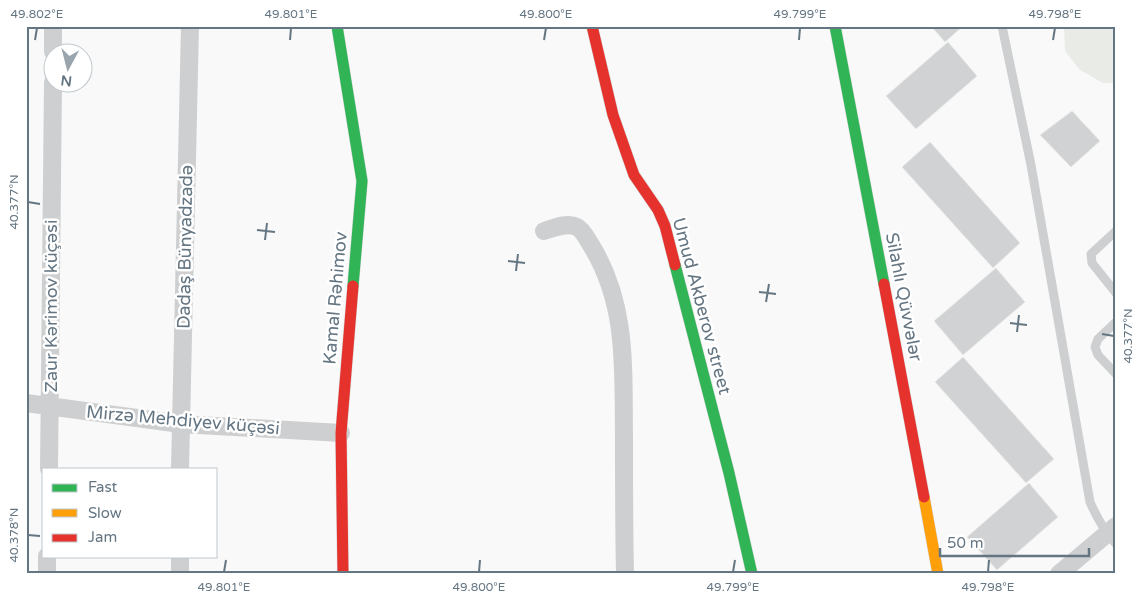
<svg xmlns="http://www.w3.org/2000/svg" width="1142" height="600" font-family="'Varela Round',sans-serif">
  <style>
    .green { fill: #e8ebe6 }
    .building { fill: #d0d2d3; stroke: #e8e8e8 }
    .lines { fill: none; stroke-linecap: round; stroke-linejoin: round }
    .fast-casing { stroke: #d5d6d7; stroke-width: 12 }
    .slow-casing { stroke: #d5d6d7; stroke-width: 12 }
    .jam-casing { stroke: #d5d6d7; stroke-width: 12 }
    .lane { stroke: #cecfd0; stroke-width: 9 }
    .street { stroke: #cecfd0; stroke-width: 18 }
    .fast { stroke: #30b455; stroke-width: 11 }
    .slow { stroke: #ff9f0a; stroke-width: 11 }
    .jam { stroke: #e5322d; stroke-width: 11 }
    .ticks { fill: none; stroke: #657683; stroke-width: 2 }
    .labels { text-anchor: middle; stroke-width: 5; stroke-linejoin: round; paint-order: stroke }
    .street-label { font-size: 18px; fill: #657683; stroke: #fff }
    .neatline { fill: none; stroke: #657683; stroke-width: 2 }
    .ticks-label { font-size: 12px; text-anchor: middle; fill: #657683 }
  </style>
  <rect width="100%" height="100%" fill="#f9f9f9"/>
  <!-- green -->
  <path class="green" d="M 1064,26 L 1116,26 L 1116,83 L 1103,83 L 1080,70 L 1065,51 Z"/>
  <!-- building -->
  <path class="building" d="M 931,26 L 963,26 L 945,42 Z
    M 948,42 L 977,76 L 916,129 L 886,96 Z
    M 1072,111 L 1100,141 L 1071,167 L 1040,135 Z
    M 930,142 L 1020,243 L 993,268 L 902,167 Z
    M 996,268 L 1025,302 L 963,355 L 934,321 Z
    M 963,357 L 1054,459 L 1026,483 L 935,382 Z
    M 1029,483 L 1058,517 L 997,570 L 967,537 Z"/>
  <g class="lines">
    <defs>
      <path id="fast" d="M 337,26 L 362,181 L 353,286
        M 835,26 L 884,284
        M 675,265 L 729,473 L 752,574"/>
      <path id="slow" d="M 924,497 L 938,574"/>
      <path id="jam" d="M 592,26 L 613,115 L 634,175 L 658,210 L 665,226 L 675,265
        M 884,284 L 924,497
        M 343,574 L 341,433 L 353,286"/>
    </defs>
    <!-- fast casing -->
    <use href="#fast" class="fast-casing"/>
    <!-- slow casing -->
    <use href="#slow" class="slow-casing"/>
    <!-- jam casing -->
    <use href="#jam" class="jam-casing"/>
    <!-- lane -->
    <path class="lane" d="M 1002,26 L 1031,165 L 1090,502 C 1097,518 1104,531 1116,544
      M 1116,231 L 1091,254 L 1092,263 L 1116,293
      M 1116,322 L 1098,339 L 1095,347 L 1098,355 L 1116,374"/>
    <!-- street -->
    <path class="street" d="M 53,52 L 53,26
      M 544,231 C 554,228 567,222 577,227 C 583,230 587,239 591,245 C 628,305 623,369 624,437 C 624,482 624,528 625,574
      M 26,403 L 181,424 L 341,433
      M 49,469 L 53,82
      M 180,469 L 190,26
      M 47,574 L 47,556
      M 180,574 L 180,556
      M 1059,574 L 1116,526"/>
    <!-- fast -->
    <use href="#fast" class="fast"/>
    <!-- slow -->
    <use href="#slow" class="slow"/>
    <!-- jam -->
    <use href="#jam" class="jam"/>
  </g>
  <!-- ticks -->
  <path class="ticks" d="M 35,40 L 37,28M 290,40 L 291,28M 544,40 L 546,28M 799,40 L 800,28M 1053,40 L 1055,28M 28,202 L 40,204M 257,230 L 275,232M 265,240 L 267,223M 508,261 L 525,263M 516,271 L 518,254M 759,292 L 776,294M 766,302 L 769,284M 1010,323 L 1027,325M 1017,332 L 1019,315M 1102,334 L 1114,336M 28,535 L 40,536M 224,572 L 226,560M 479,572 L 480,560M 733,572 L 735,560M 988,572 L 989,560"/>
  <g class="labels">
    <!-- street labels -->
    <g class="street-label">
      <text transform="translate(185 247) rotate(-89)" y="6">Dadaş Bünyadzadə</text>
      <text transform="translate(904 297) rotate(79)" y="6">Silahlı Qüvvələr</text>
      <text transform="translate(335 298) rotate(-85)" y="6">Kamal Rəhimov</text>
      <text transform="translate(51 306) rotate(-90)" y="6">Zaur Kərimov küçəsi</text>
      <text transform="translate(702 306) rotate(75)" y="6">Umud Akberov street</text>
      <text transform="translate(183 420) rotate(5)" y="6">Mirzə Mehdiyev küçəsi</text>
    </g>
  </g>
  <!-- border -->
  <rect width="1142" height="600" fill="none" stroke="#ffffff" stroke-width="55"/>
  <!-- legend -->
  <rect x="42" y="468" width="175" height="90" fill="#ffffff" stroke="#c1c8cd"/>
  <rect x="52" y="484" width="25" height="8" fill="#30b455" stroke="#c1c8cd"/>
  <text x="88" y="492" font-size="15" fill="#657683">Fast</text>
  <rect x="52" y="509" width="25" height="8" fill="#ff9f0a" stroke="#c1c8cd"/>
  <text x="88" y="518" font-size="15" fill="#657683">Slow</text>
  <rect x="52" y="534" width="25" height="8" fill="#e5322d" stroke="#c1c8cd"/>
  <text x="88" y="542" font-size="15" fill="#657683">Jam</text>
  <!-- north arrow -->
  <g transform="translate(68 68) rotate(187)"><circle r="24" fill="#ffffff" stroke="#c1c8cd"/>
  <path d="M0-4L9 19L0 12L-9 19Z" fill="#99a4ac"/>
  <text y="-8" font-size="14" font-weight="bold" text-anchor="middle" fill="#657683">N</text>
  </g>
  <!-- scale -->
  <path d="M940 548v8h149v-8" fill="none" stroke="#657683" stroke-width="2.5"/>
  <text x="947" y="548" font-size="15" fill="#657683" stroke="#ffffff" stroke-width="4" paint-order="stroke">50 m</text>
  <rect x="28" y="28" width="1086" height="544" class="neatline"/>
  <g class="ticks-label">
    <text x="37" y="18">49.802°E</text>
    <text x="291" y="18">49.801°E</text>
    <text x="546" y="18">49.800°E</text>
    <text x="800" y="18">49.799°E</text>
    <text x="1055" y="18">49.798°E</text>
    <text transform="translate(14 202) rotate(-90)" y="4">40.377°N</text>
    <text transform="translate(1128 336) rotate(-90)" y="4">40.377°N</text>
    <text transform="translate(14 535) rotate(-90)" y="4">40.378°N</text>
    <text x="224" y="591">49.801°E</text>
    <text x="479" y="591">49.800°E</text>
    <text x="733" y="591">49.799°E</text>
    <text x="988" y="591">49.798°E</text>
  </g>
</svg>
